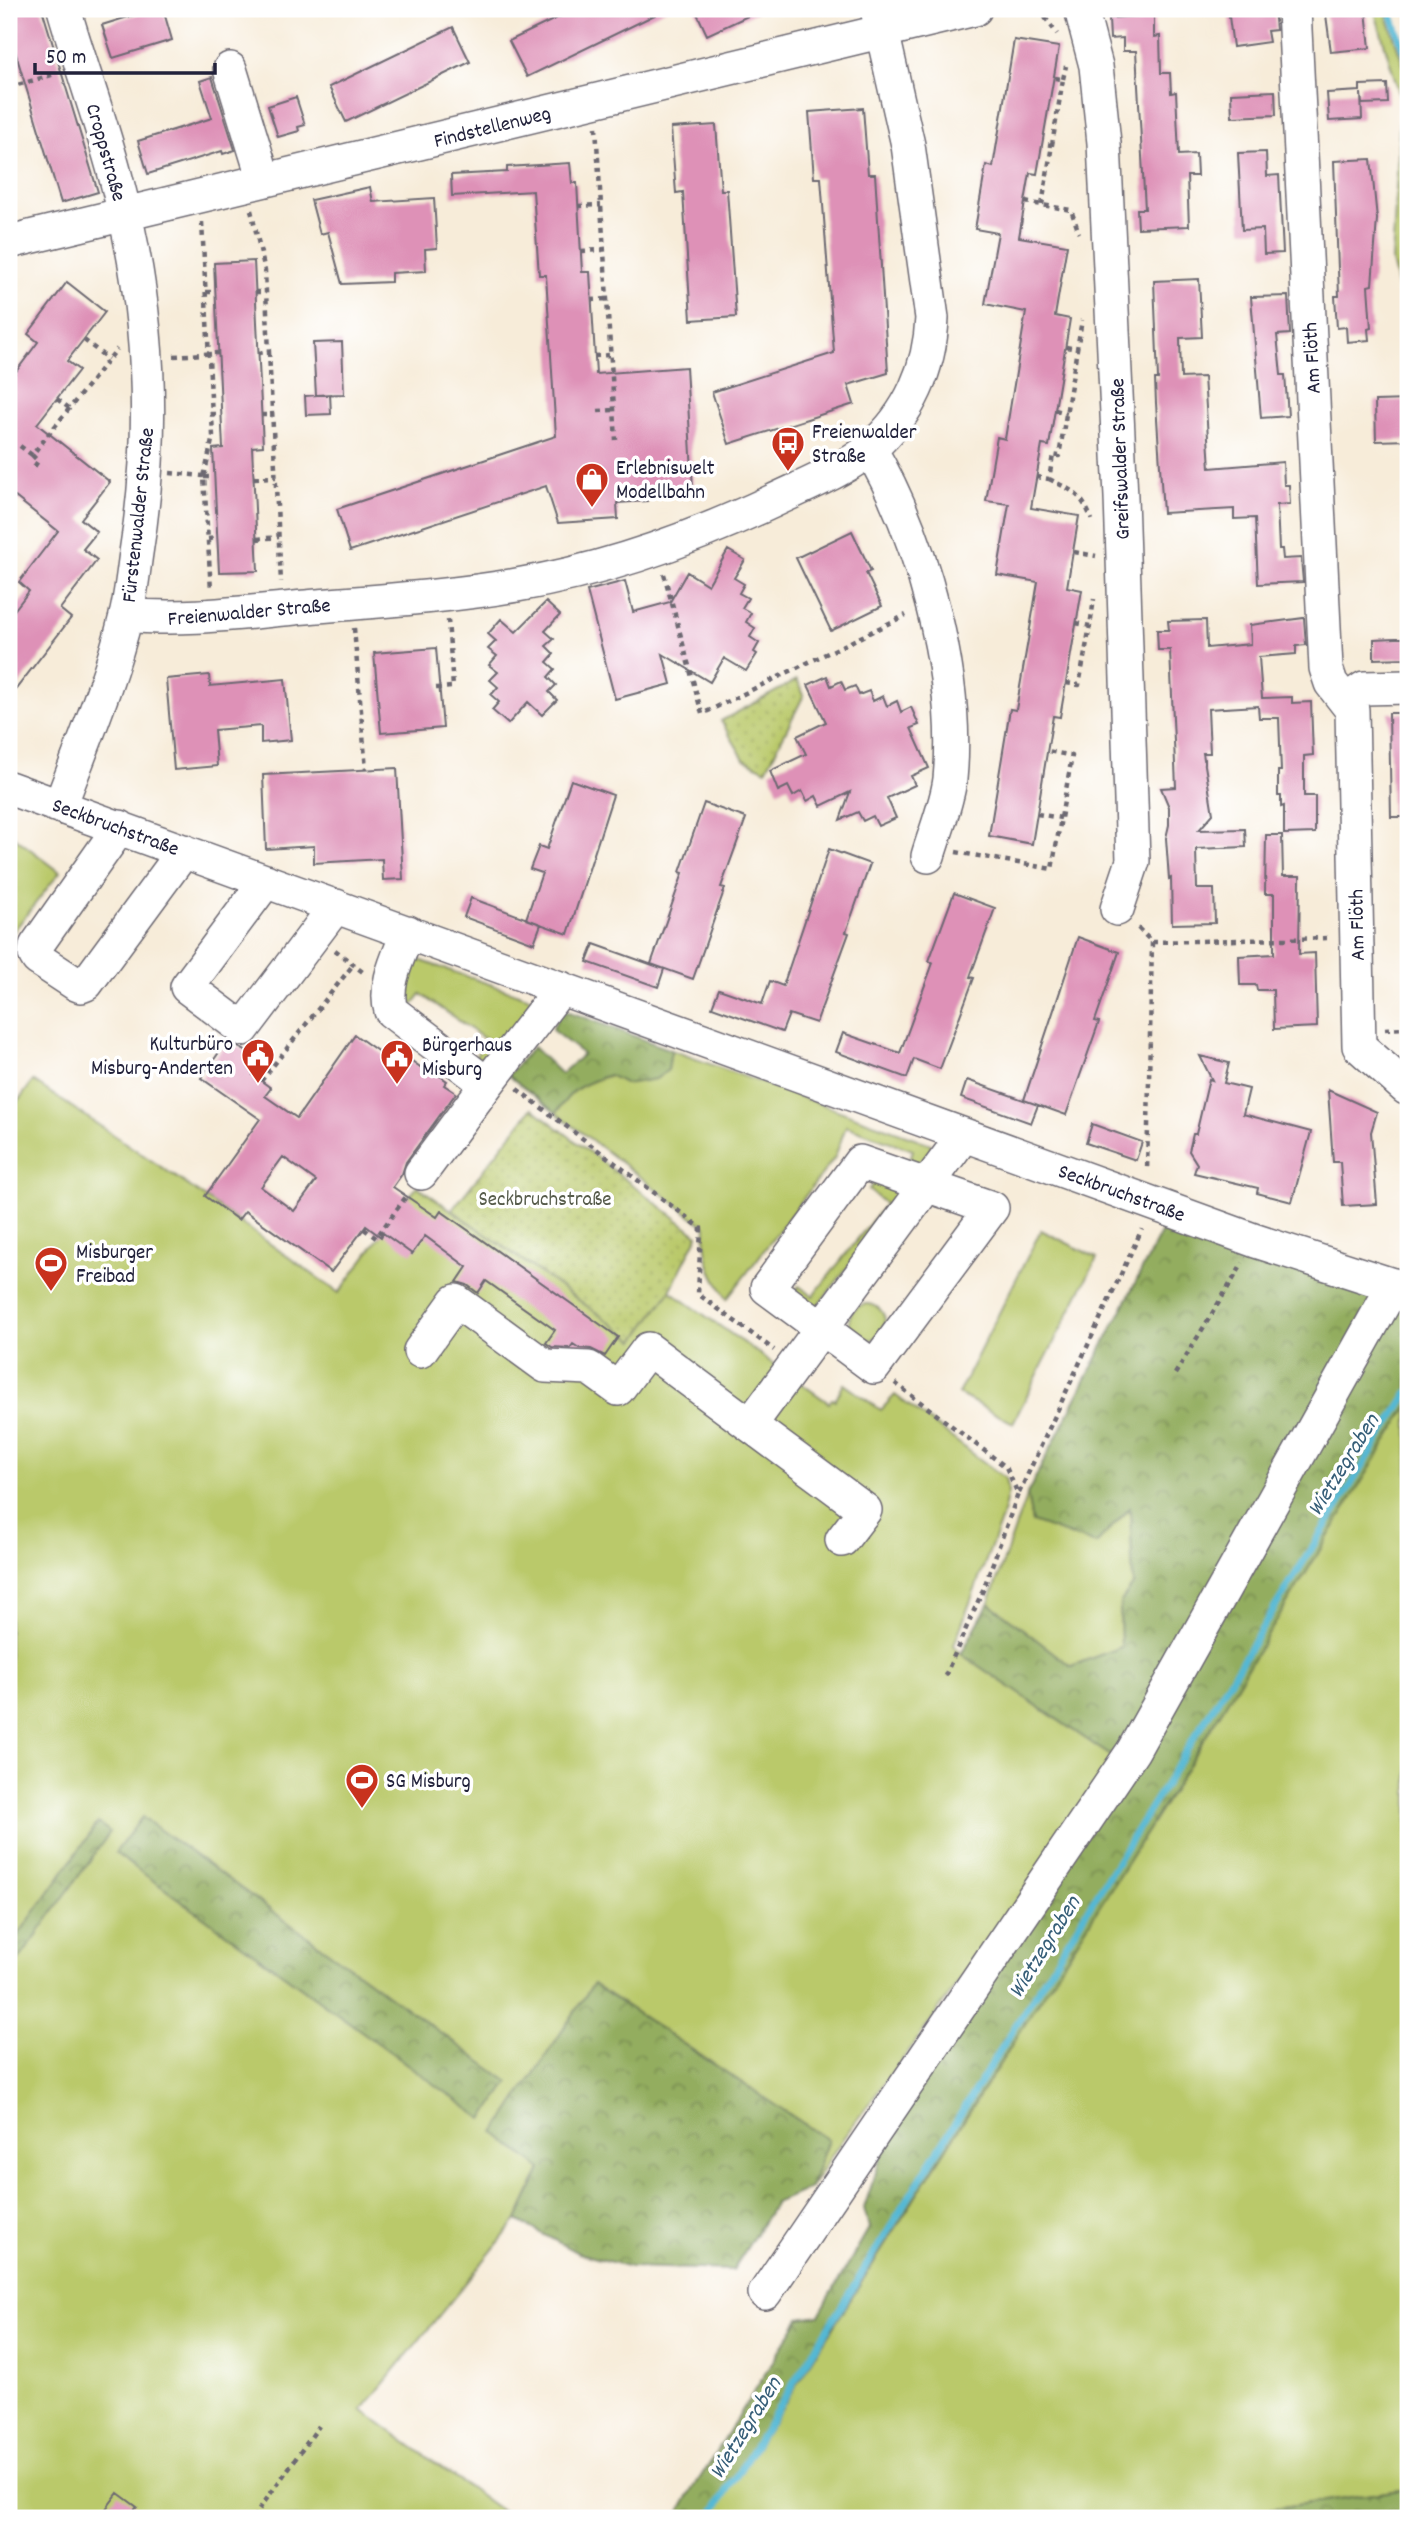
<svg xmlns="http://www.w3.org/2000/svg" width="1417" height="2527" font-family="Dekko,sans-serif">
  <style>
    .green { fill: #bac96b; stroke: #6e7653; stroke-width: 2 }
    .forest { fill: url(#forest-crowns); stroke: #5a684d; stroke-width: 2 }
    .park { fill: url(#park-dots); stroke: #6e7653; stroke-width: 2 }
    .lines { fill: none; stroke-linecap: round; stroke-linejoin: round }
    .stream { stroke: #55b8d4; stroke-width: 7 }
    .building { fill: #de91b7; fill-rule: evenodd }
    .minor-casing { stroke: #6d6972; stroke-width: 36 }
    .path { stroke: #6d6972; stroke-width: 4.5; stroke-dasharray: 5 5; stroke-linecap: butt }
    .minor { stroke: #fff; stroke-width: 33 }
    .labels { text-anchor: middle; stroke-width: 7; stroke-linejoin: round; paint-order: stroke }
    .street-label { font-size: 21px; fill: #22223b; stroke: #fff }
    .poi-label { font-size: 21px; fill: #22223b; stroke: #fff; text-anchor: start }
    .park-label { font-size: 21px; fill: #575c4c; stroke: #fff }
    .water-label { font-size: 23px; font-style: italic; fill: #365e78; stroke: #fff }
  </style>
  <defs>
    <pattern id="forest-crowns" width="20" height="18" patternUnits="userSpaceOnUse" patternTransform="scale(1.75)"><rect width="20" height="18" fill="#93ad5f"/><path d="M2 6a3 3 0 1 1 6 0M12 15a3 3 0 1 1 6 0" fill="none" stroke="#788c50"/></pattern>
    <pattern id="park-dots" width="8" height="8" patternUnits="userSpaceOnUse" patternTransform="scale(1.75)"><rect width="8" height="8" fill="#bac96b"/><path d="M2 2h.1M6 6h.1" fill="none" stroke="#a0ac5e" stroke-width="1.8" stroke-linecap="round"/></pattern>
  </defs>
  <rect width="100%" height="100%" fill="#fff"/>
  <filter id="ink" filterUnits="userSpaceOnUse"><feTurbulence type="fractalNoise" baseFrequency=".0143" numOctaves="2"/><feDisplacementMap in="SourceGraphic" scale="14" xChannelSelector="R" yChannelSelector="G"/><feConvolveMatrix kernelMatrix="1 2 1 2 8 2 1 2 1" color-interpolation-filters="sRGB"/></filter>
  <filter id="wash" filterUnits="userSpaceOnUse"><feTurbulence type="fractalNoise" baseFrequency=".00686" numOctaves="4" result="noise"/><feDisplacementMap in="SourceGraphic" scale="28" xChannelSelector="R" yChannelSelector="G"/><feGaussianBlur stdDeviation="1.57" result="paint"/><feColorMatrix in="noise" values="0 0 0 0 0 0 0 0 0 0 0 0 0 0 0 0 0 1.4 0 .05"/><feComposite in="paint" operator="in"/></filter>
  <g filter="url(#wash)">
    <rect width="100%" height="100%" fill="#f7ecd9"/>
    <!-- green -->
    <path class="green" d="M 1374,9 L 1385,9 L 1408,79 L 1408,201 L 1401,271 L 1408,299 L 1408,333 L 1392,261 L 1401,99 Z
      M 9,833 L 60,872 L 9,937 Z
      M 416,959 L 539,1001 L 485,1061 L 475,1057 L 486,1040 L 421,994 L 409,1010 L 402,994 Z
      M 671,1050 L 931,1144 L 932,1151 L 921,1167 L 908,1165 L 913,1150 L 846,1126 L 835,1157 L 727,1299 C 711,1273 703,1258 706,1227 L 556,1113 C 573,1087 581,1085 610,1075 L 626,1084 L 668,1070 Z
      M 33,1081 L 179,1179 L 339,1293 L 417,1186 L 635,1340 L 670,1291 L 829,1403 L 832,1399 L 835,1400 L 844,1384 L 881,1410 L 895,1395 L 1005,1478 L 1008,1492 L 1002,1518 L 954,1645 L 961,1654 L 1117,1760 L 920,2036 L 844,2137 L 810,2188 L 828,2140 L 593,1984 L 541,2169 L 517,2220 L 362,2410 L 511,2518 L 9,2518 L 9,1114 Z
      M 875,1181 L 908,1191 L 815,1309 L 794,1292 L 799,1286 L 813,1296 L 885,1204 L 869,1190 Z
      M 1041,1230 L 1097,1258 L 1013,1423 L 958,1394 Z
      M849 1322a18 18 0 1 1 36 0a18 18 0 1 1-36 0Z
      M 1408,1406 L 1408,2489 L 1206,2518 L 712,2518 L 1168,1798 Z
      M 1027,1494 L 1032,1522 L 1131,1507 L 1133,1585 L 1120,1603 L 1121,1647 L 1071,1667 L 989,1603 Z"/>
    <!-- forest -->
    <path class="forest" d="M 562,1009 L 671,1050 L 668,1070 L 656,1079 L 626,1084 L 609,1075 C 581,1085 573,1087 556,1113 L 508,1075 L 533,1047 L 561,1074 L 583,1054 L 552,1030 Z
      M 1166,1223 L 1380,1298 L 1117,1760 L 961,1654 L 989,1603 L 1071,1666 L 1121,1647 L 1120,1603 L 1133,1585 L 1130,1508 L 1096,1544 L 1032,1522 L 1027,1494 Z
      M 1398,1305 L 1408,1307 L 1408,1406 L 1168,1798 L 712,2518 L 675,2518 L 800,2318 L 819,2315 L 869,2228 L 864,2208 L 891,2127 Z
      M 142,1817 L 509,2082 L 483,2119 L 115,1853 Z
      M 98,1823 L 110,1832 L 9,1974 L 9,1948 Z
      M 593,1984 L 828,2140 L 810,2188 L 775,2203 L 733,2270 L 630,2267 L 578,2253 L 517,2220 L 541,2169 L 495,2133 Z
      M 1408,2489 L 1408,2518 L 1206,2518 Z"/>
    <!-- park -->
    <path class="park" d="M 797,680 L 804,695 L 766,770 L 744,759 L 721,721 Z
      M 532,1108 L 698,1235 L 670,1291 L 635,1340 L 452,1210 Z"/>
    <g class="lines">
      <!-- stream -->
      <path class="stream" d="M 1390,9 L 1408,63
        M 1408,233 L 1404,271 L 1408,287
        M 710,2518 L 1408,1393"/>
    </g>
    <g id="blocks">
      <!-- building -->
      <path class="building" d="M 9,9 L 42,9 L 98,192 L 61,203 L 9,31 Z
        M 154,9 L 163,9 L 172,40 L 113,58 L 102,25 Z
        M 576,9 L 667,9 L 527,77 L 509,41 Z
        M 695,9 L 763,9 L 707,35 Z
        M 1228,9 L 1274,9 L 1276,30 L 1267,31 L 1269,42 L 1233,47 Z
        M 1366,11 L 1370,48 L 1331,52 L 1326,15 Z
        M 1154,15 L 1154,37 L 1160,36 L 1161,73 L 1170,73 L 1171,93 L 1176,92 L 1179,155 L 1196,154 L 1197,176 L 1187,176 L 1189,226 L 1138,228 L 1137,209 L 1145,209 L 1136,51 L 1123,51 L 1123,38 L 1110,39 L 1109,18 Z
        M 453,27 L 470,62 L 346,122 L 329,87 Z
        M 1014,40 L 1059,47 L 1037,174 L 1030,173 L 1019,237 L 1067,245 L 1055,316 L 1070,319 L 1049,446 L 1042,445 L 1031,508 L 1079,516 L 1067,587 L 1082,590 L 1060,717 L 1053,716 L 1032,844 L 989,836 L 1010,709 L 1016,710 L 1038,582 L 997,575 L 1009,504 L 986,501 L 997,437 L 1005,439 L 1026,312 L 985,304 L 998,233 L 975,229 L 986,165 L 993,167 Z
        M 212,77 L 235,150 L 223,154 L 222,151 L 148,174 L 138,141 L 212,118 L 200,81 Z
        M 1387,84 L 1388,103 L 1362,104 L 1361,93 L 1362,119 L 1329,121 L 1327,93 L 1360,91 L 1360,85 Z
        M 1275,91 L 1276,115 L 1232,117 L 1231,93 Z
        M 296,97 L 305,125 L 298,127 L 299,131 L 278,137 L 268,106 Z
        M 863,108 L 868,174 L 875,174 L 888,373 L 848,385 L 854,404 L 729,444 L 712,392 L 834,353 L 821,178 L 814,178 L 809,112 Z
        M 716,125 L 721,190 L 727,190 L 736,317 L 691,320 L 683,192 L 676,193 L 671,128 Z
        M 1266,152 L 1267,176 L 1279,175 L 1283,253 L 1264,254 L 1263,229 L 1242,230 L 1238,153 Z
        M 1371,159 L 1377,219 L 1372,285 L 1368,286 L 1371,328 L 1368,329 L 1369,340 L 1347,342 L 1346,327 L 1337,328 L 1335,296 L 1339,296 L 1334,161 Z
        M 570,163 L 572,183 L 577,183 L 582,272 L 590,272 L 596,374 L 686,367 L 693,489 L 646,492 L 647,501 L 617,503 L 618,519 L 558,523 L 546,486 L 350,551 L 337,509 L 556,436 L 546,275 L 539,275 L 533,191 L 452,196 L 451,175 L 507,172 L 507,167 Z
        M 370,187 L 373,202 L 434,198 L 437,248 L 425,249 L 426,271 L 391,273 L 391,282 L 342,284 L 328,232 L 320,234 L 311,200 Z
        M 254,261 L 263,446 L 252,447 L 258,571 L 219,572 L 213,449 L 223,448 L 214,263 Z
        M 1199,279 L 1202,337 L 1180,338 L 1181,378 L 1204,377 L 1210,468 L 1283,462 L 1284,485 L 1289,485 L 1290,504 L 1277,505 L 1279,549 L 1282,549 L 1283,559 L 1301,558 L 1303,582 L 1258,584 L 1255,518 L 1234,519 L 1234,509 L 1163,513 L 1156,403 L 1155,379 L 1158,379 L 1154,281 Z
        M 67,282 L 105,312 L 67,361 L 79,370 L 37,424 L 110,482 L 81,519 L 97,532 L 83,549 L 97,560 L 60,609 L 71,618 L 9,698 L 9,617 L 29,591 L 19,582 L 58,531 L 9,492 L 9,381 L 38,342 L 28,334 Z
        M 1288,296 L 1290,334 L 1277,335 L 1281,375 L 1285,375 L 1288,416 L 1261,418 L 1251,297 Z
        M 342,342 L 344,394 L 316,395 L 313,343 Z
        M 330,394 L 331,414 L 306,415 L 305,396 Z
        M 1408,400 L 1408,440 L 1376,441 L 1375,401 Z
        M 852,531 L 871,571 L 866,573 L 882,606 L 831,631 L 796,558 Z
        M 728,550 L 745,560 L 734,578 L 744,584 L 739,593 L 748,598 L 742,608 L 751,613 L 746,622 L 755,628 L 750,637 L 759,643 L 754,652 L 757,654 L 746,671 L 724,658 L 710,682 L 663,654 L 671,684 L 615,699 L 587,591 L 625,581 L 633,612 L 670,602 L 687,572 L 708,585 Z
        M 546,602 L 560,615 L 545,631 L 554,639 L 546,646 L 554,654 L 547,662 L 555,669 L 548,677 L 556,685 L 549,692 L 557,700 L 542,715 L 528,702 L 508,724 L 492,710 L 499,702 L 491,695 L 498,687 L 490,680 L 498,672 L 489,665 L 497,656 L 488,649 L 496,641 L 488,634 L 501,619 L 516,632 Z
        M 1304,618 L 1306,645 L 1296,646 L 1296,654 L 1259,657 L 1262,698 L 1292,697 L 1292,703 L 1311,702 L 1313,755 L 1304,756 L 1304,796 L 1315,796 L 1315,833 L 1284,834 L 1284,806 L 1281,807 L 1281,796 L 1278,796 L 1278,771 L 1281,771 L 1279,718 L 1259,718 L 1258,706 L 1208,709 L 1210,753 L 1203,753 L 1213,814 L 1199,830 L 1245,829 L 1246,847 L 1196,849 L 1197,889 L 1214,889 L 1215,923 L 1172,924 L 1171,878 L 1169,879 L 1166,838 L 1169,825 L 1169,807 L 1161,788 L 1176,787 L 1170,650 L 1158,650 L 1157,630 L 1169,630 L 1168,621 L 1206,620 L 1207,648 L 1251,644 L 1250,625 Z
        M 1396,638 L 1408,638 L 1408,658 L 1374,659 L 1374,639 Z
        M 436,648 L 443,728 L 381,733 L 374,653 Z
        M 209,675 L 210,686 L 285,679 L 291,740 L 261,743 L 261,726 L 214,730 L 217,766 L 174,770 L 166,679 Z
        M 827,676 L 831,686 L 841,681 L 845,690 L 855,686 L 859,695 L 869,691 L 873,701 L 883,696 L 887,706 L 897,701 L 901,712 L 911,707 L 919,725 L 911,728 L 929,768 L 911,776 L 915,785 L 887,798 L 896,818 L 878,826 L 873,816 L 863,821 L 858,812 L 840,820 L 850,792 L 821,806 L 816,796 L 807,801 L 802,791 L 793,796 L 788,786 L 778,791 L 770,771 L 806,754 L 797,736 L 826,722 L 808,685 Z
        M 1389,713 L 1408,713 L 1408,817 L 1391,817 Z
        M 397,768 L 403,879 L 383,880 L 382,859 L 314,863 L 314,846 L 266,849 L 263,775 Z
        M 571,780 L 613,795 L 568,934 L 526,919 L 542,873 L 530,869 L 539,846 L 547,849 Z
        M 704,803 L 746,818 L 721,887 L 725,888 L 693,979 L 651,964 L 683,873 L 680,872 Z
        M 1266,835 L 1282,835 L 1283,876 L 1300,876 L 1299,954 L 1315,953 L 1317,1027 L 1274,1029 L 1273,990 L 1257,990 L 1256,985 L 1240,985 L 1239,956 L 1274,954 L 1274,894 L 1265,894 Z
        M 829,849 L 870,864 L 846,932 L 849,933 L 816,1023 L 789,1014 L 782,1032 L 712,1007 L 719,989 L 762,1004 L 770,981 L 783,986 Z
        M 954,893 L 995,908 L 970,977 L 974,978 L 940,1069 L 914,1059 L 907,1078 L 836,1052 L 843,1033 L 900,1053 L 933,963 L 929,961 Z
        M 471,898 L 541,924 L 534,943 L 464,917 Z
        M 1078,937 L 1119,952 L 1095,1021 L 1099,1022 L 1066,1115 L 1024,1100 Z
        M 594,944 L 664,969 L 658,987 L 587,962 Z
        M 355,1035 L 403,1069 L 409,1059 L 423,1069 L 426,1066 L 447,1081 L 444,1085 L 456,1093 L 406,1162 L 402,1174 L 393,1187 L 437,1217 L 441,1211 L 618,1337 L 605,1356 L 591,1349 L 579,1348 L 573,1344 L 570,1348 L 552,1347 L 546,1343 L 555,1330 L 486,1281 L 478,1293 L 467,1285 L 457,1282 L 467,1267 L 425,1236 L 412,1254 L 383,1233 L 381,1237 L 366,1226 L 331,1272 L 245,1211 L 238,1220 L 205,1196 L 260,1119 L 201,1078 L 227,1041 L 257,1057 L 253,1062 L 260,1066 L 253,1075 L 271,1088 L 265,1096 L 297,1118 ZM 283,1157 L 316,1181 L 294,1211 L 261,1187 Z
        M 1200,1056 L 1229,1063 L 1224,1083 L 1249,1089 L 1243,1114 L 1311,1132 L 1292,1202 L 1257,1193 L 1258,1188 L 1194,1173 L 1197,1164 L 1189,1151 L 1193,1134 L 1196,1134 L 1209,1079 L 1212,1080 Z
        M 967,1080 L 1038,1105 L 1031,1123 L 961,1098 Z
        M 1328,1090 L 1377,1112 L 1371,1132 L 1377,1204 L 1343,1206 L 1340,1162 L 1333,1162 Z
        M 1092,1124 L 1142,1142 L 1136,1160 L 1086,1143 Z
        M 118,2493 L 137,2507 L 128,2518 L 99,2518 Z"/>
    </g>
  </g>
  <g filter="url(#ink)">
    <use href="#blocks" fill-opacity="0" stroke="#6d6972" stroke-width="2"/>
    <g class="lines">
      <defs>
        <path id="minor" d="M 1081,9 L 1096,66 L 1104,143 L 1121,497 L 1133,861 L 1117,909
          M 1294,9 L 1326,668 L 1331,683 L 1352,710 L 1359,1046 L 1406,1088
          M 230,69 L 264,180
          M 9,242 L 975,9
          M 870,449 C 922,538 960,676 950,779 C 947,804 935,832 928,856
          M 126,615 C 186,621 246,612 306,607 C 376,601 447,597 517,585 C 606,570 692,539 773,501 C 802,487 847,469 871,448 C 910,414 930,368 932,318 L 908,145 L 877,9
          M 1345,701 L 1364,688 L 1408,687
          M 9,788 L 1256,1241 L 1408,1290
          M 60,806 C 83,744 110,681 126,616 C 131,595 133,574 136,553 C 156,430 150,307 118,186 C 103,126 81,68 64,9
          M 120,827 L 36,946 L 35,954 L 38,959 L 76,984 L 81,986 L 86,984 L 184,851
          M 266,881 L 187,987 L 243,1029 L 336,906
          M 408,932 C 399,956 383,985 391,1011 L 487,1084 L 561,988
          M 860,1162 L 992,1208 L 874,1367 L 767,1288 Z
          M 421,1173 L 487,1084
          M 420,1351 L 456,1301 L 545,1366 L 589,1368 L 618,1389 L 648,1349 L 750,1425 L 964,1135
          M 750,1425 L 865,1510 L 842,1540
          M 765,2293 L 1133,1751 L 1394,1285"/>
      </defs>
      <!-- minor casing -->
      <use href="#minor" class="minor-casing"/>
      <!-- path -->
      <path class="path" d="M 1039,9 L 1057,34
        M 1063,79 L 1066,66
        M 9,84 L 14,86 L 55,74
        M 596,127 L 616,440
        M 1052,145 L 1063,79 L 1054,78
        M 1025,202 L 1071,210 L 1079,233
        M 1042,205 L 1052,145 L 1042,144
        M 578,206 L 601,205
        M 251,210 L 265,271 L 269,352 L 258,353
        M 202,222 L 213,436 L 204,477 L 211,590
        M 581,251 L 603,250
        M 206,292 L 215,292
        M 255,292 L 266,292
        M 591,300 L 607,299
        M 84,340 L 108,359
        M 1066,347 L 1077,349 L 1082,320
        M 269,352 L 281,582
        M 174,356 L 218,353
        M 594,356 L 610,355
        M 57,399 L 69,408
        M 1055,410 L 1067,413
        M 598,411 L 614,410
        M 211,414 L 222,414
        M 261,415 L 273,415
        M 20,446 L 32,455 L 117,349
        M 32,455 L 38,461 L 34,467
        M 170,473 L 204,476
        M 204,477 L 214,477
        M 1036,477 L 1049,479 L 1053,455 L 1059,456 L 1077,349
        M 254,478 L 276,477
        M 1049,479 C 1073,491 1081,493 1092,520
        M 208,539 L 217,538
        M 257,539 L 279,537
        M 1074,552 L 1096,556
        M 664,574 L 702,714 L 906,615
        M 1076,623 L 1090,626 L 1094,599
        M 354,628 L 366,770
        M 1066,683 L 1079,685 L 1090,626
        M 436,688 L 453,687 L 448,620
        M 1037,814 L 1061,818
        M 956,852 L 1052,869 L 1072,756 L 1048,751
        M 1138,928 L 1152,942 L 1147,1172
        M 1152,942 L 1330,938
        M 335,950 L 364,973
        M 1385,1029 L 1408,1028
        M 261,1081 L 353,965
        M 517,1089 L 701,1228 L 698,1294 L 774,1350
        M 364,1229 L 376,1238 L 408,1194
        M 1175,1374 L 1243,1263
        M 895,1383 L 1006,1467 L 1018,1494 L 983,1590 L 945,1676
        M 1019,1493 L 1142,1229
        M 253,2518 L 319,2426"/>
      <!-- minor -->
      <use href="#minor" class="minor"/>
    </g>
  </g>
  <!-- icons -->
  <defs>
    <symbol id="bus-pin" viewBox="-11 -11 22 30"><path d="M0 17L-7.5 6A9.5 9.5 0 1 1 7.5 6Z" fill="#c8321e" stroke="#fff"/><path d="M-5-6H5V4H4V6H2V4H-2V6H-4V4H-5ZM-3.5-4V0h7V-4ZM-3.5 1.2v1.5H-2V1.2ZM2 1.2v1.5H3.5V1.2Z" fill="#fff"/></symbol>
    <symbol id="shop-pin" viewBox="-11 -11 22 30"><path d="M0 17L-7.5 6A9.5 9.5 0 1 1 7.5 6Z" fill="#c8321e" stroke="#fff"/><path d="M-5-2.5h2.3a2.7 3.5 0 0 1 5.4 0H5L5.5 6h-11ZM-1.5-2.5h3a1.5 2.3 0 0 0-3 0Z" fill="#fff"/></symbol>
    <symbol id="civic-pin" viewBox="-11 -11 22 30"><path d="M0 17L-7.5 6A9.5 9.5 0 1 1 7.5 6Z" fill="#c8321e" stroke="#fff"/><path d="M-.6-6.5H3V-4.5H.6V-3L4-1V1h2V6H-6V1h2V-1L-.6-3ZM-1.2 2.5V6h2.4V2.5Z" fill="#fff"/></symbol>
    <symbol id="stadium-pin" viewBox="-11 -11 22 30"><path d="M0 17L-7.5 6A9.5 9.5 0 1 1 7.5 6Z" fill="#c8321e" stroke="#fff"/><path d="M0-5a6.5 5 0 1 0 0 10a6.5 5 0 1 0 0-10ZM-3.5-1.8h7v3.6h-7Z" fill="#fff"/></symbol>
  </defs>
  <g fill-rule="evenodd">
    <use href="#bus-pin" x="769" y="424" width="38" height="52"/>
    <use href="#shop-pin" x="573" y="460" width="38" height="52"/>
    <use href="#civic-pin" x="239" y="1036" width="38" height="52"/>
    <use href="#civic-pin" x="378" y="1037" width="38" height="52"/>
    <use href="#stadium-pin" x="32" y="1244" width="38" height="52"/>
    <use href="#stadium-pin" x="343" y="1761" width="38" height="52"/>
  </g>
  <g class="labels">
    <!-- street labels -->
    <g class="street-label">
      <text transform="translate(492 126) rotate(-14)" y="7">Findstellenweg</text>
      <text transform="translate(107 152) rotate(74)" y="7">Croppstraße</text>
      <text transform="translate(1311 358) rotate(-93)" y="7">Am Flöth</text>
      <text transform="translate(1119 459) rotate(-92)" y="7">Greifswalder Straße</text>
      <text transform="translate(137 515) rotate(-84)" y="7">Fürstenwalder Straße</text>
      <text transform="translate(249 611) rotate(-5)" y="7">Freienwalder Straße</text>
      <text transform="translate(116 826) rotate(20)" y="7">Seckbruchstraße</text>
      <text transform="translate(1356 925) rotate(-91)" y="7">Am Flöth</text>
      <text transform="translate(1122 1192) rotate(20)" y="7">Seckbruchstraße</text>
    </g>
    <!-- poi labels -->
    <g class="poi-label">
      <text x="812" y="438">Freienwalder<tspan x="812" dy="24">Straße</tspan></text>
      <text x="616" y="474">Erlebniswelt<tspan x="616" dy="24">Modellbahn</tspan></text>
      <text x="233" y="1050" text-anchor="end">Kulturbüro<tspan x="233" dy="24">Misburg-Anderten</tspan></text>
      <text x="422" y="1051">Bürgerhaus<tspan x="422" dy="24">Misburg</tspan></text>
      <text x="76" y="1258">Misburger<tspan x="76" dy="24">Freibad</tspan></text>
      <text x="386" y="1787">SG Misburg</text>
    </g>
    <!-- park labels -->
    <g class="park-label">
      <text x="545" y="1205">Seckbruchstraße</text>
    </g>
    <!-- water labels -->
    <g class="water-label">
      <text transform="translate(1342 1464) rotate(-58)" y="8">Wietzegraben</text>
      <text transform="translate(1043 1946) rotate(-58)" y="8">Wietzegraben</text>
      <text transform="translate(744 2427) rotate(-58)" y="8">Wietzegraben</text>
    </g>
  </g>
  <!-- margin -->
  <rect width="1417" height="2527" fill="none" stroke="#fff" stroke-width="35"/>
  <!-- scale -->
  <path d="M35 63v10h180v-10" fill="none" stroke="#22223b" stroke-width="3.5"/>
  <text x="46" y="63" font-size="21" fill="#22223b" stroke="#ffffff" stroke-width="5" paint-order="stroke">50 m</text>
</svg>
